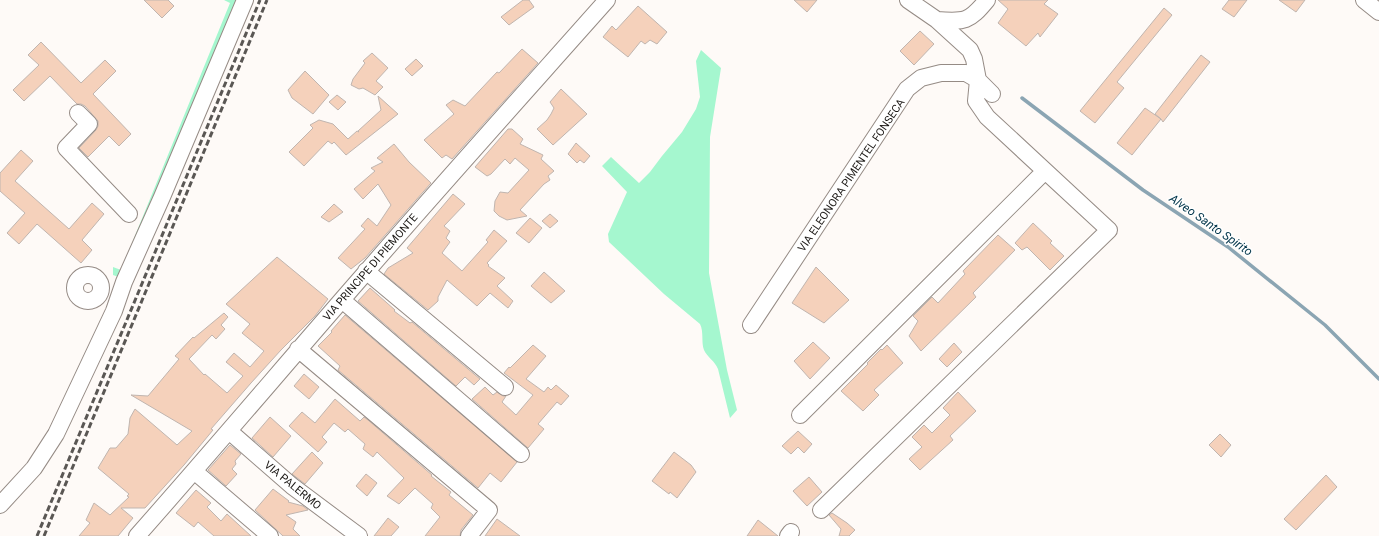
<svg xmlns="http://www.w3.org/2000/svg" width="1379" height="536" font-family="Roboto,sans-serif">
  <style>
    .green { fill: #a5f7cf }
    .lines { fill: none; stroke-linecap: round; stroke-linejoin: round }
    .stream { stroke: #8ba5b3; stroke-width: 3.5 }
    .building { fill: #f5d1bb; stroke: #c0b5af }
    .minor-casing { stroke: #958b85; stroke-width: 18 }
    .minor { stroke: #fff; stroke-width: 16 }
    .rail { stroke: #5a5754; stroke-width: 3; stroke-dasharray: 6 3; stroke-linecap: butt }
    .labels { text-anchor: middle; stroke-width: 3; stroke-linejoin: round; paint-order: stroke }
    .street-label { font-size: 11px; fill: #1b1815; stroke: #fff }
    .water-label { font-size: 12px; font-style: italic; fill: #02354a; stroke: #fff }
  </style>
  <rect width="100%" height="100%" fill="#fefaf7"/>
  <!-- green -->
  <path class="green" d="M 224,0 L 236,0 L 121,278 L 113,275 L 113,267 L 121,270 L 230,3 Z
    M 701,50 L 721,68 L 710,137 L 709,273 L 727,370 L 737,410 L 730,418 L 718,369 C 715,361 707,357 704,350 C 701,342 704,332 700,324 L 664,294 L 609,242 L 608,234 L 627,192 L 602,166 L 611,157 L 639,183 L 650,172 L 662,156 L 682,132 L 696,109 L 700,97 L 696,61 Z"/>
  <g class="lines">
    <!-- stream -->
    <path class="stream" d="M 1022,98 L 1143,190 L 1228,247 L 1325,325 L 1379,379"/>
  </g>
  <!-- building -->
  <path class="building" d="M 144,0 L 168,0 L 174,6 L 162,18 Z
    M 523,0 L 529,0 L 534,7 L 509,25 L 501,17 Z
    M 794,0 L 817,0 L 807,12 Z
    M 998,0 L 1048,0 L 1044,4 L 1058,14 L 1040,37 L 1038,33 L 1026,46 L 998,23 L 1008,9 Z
    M 1229,0 L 1247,0 L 1234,17 L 1222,9 Z
    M 1279,0 L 1305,0 L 1296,12 Z
    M 638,6 L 667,32 L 657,44 L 650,40 L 645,44 L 641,41 L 628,57 L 603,37 L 612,26 L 616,30 Z
    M 1164,8 L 1172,15 L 1117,82 L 1124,88 L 1095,123 L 1080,111 Z
    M 920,31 L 934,44 L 914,65 L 900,51 Z
    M 41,42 L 81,83 L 105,60 L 116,71 L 93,94 L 131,134 L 119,146 L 109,136 L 88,157 L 79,148 L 96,130 L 98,126 L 98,121 L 85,106 L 81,104 L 77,104 L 50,76 L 24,101 L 13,90 L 39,65 L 28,55 Z
    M 522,49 L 538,63 L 452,159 L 446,155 L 442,158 L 424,140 L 454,114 L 446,105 L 453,100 L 465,106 L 497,72 L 499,73 Z
    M 372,53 L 388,68 L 376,81 L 383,87 L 375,95 L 363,88 L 359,89 L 351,85 L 353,79 L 365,63 L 363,61 Z
    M 1201,55 L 1210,62 L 1163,122 L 1161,119 L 1132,155 L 1117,143 L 1145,108 L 1161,119 L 1155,114 Z
    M 416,59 L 423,66 L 412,76 L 405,69 Z
    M 305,71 L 329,95 L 313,114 L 292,98 L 288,90 Z
    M 561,89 L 587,114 L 553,145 L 537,129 L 547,120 L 551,114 L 554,108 L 550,102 Z
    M 337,95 L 346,102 L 338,110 L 329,102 Z
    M 378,96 L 398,114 L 346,155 L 334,142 L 332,144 L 328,141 L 304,166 L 289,152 L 313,128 L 310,125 L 319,120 L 333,124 L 348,139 L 357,131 L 359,132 L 358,131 L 381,110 Z
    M 508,129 L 512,129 L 523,139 L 520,144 L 543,155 L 541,159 L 554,171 L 548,176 L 550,180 L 544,184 L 520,210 L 527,216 L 507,220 L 499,216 L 494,211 L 495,201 L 500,192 L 508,193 L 529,170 L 515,158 L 510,164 L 505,159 L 491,174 L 487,176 L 475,167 Z
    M 576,143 L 590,156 L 584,163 L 580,160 L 577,163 L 568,154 Z
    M 394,144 L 409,162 L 431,183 L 365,258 L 351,269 L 338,258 L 365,229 L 361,226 L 368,218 L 377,226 L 391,205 L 378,184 L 363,199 L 354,189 L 375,171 L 371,168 L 383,162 L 377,158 Z
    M 21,150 L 33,161 L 15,181 L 69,229 L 92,203 L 104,214 L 82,240 L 92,250 L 81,263 L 37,224 L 19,244 L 7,233 L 25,213 L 0,191 L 0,173 Z
    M 453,194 L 465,204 L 444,226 L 450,231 L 446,238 L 450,242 L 442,253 L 462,271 L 488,242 L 486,240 L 494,230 L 507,241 L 487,263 L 489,265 L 488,266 L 505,278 L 497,286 L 513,301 L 508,308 L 490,293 L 477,306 L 447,280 L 438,297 L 438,301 L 428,310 L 384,274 L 388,268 L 413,253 L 407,248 Z
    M 334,204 L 343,212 L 329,222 L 321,217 Z
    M 550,214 L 558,221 L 550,228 L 542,221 Z
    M 530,218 L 542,228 L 529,243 L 516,233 Z
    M 1033,223 L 1052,241 L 1050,243 L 1064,256 L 1050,270 L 1027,247 L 1022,250 L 1015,243 Z
    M 998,235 L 1015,250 L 973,293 L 976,297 L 921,351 L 909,336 L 918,321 L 913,316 L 932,297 L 938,303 L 965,274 L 963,271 Z
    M 277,257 L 328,299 L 315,316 L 281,350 L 251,383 L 211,429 L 213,430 L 184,465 L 145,508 L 121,508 L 133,518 L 118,536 L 79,536 L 90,523 L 86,520 L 94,503 L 110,515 L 129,497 L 127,496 L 129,494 L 98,468 L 110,448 L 116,448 L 128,434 L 130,418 L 135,409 L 177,445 L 192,431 L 131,395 L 148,396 L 179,359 L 175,356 L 193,337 L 194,338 L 224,313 L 228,317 L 221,325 L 225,329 L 216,339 L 212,335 L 189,359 L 204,375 L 205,374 L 227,393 L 243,376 L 226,362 L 234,353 L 250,367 L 264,351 L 242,333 L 250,324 L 226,304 Z
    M 816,267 L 849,300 L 824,323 L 792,303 Z
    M 544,272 L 565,291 L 551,303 L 531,286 Z
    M 370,288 L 395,310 L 394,311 L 410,323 L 412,322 L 480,379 L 474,385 L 465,377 L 456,386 L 358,301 Z
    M 345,315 L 517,462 L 501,482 L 490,473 L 478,488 L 338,370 L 340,366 L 318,346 L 332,332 L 331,331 Z
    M 813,342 L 830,358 L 810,379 L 794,361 Z
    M 954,343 L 962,352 L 947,367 L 939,359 Z
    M 533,345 L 546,356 L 526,379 L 544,392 L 548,387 L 551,390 L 556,385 L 569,396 L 561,405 L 557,402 L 538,424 L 544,429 L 528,448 L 472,399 L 485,387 L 493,395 L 497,392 L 503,396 L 506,396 L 502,402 L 516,415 L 533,395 L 504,373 L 509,367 L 510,368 Z
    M 887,345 L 903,363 L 874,390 L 879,395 L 863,411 L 841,391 L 868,364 L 867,363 L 881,349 L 882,350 Z
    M 304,374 L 319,387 L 309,399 L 294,386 Z
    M 958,392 L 976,411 L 950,436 L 953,440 L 920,470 L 909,459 L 922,447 L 912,437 L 924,425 L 932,433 L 950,415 L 943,408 Z
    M 335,399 L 360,421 L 364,417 L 368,420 L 432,475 L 431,476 L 451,492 L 449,495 L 473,515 L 461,530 L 460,536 L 425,536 L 440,517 L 431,508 L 433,504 L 415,488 L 399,504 L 387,496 L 404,478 L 377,452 L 373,457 L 363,449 L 365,444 L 348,429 L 345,432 L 334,423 L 322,437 L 327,442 L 318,452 L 289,426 L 302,412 L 315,423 Z
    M 270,417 L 291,436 L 273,457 L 252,438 Z
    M 798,431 L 812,444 L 804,453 L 798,447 L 791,454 L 782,446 Z
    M 1220,434 L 1231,445 L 1221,457 L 1209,445 Z
    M 230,445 L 241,454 L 235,461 L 236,464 L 232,469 L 237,474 L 226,486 L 208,470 Z
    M 312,452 L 323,463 L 305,484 L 292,474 Z
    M 674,452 L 691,465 L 696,472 L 677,498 L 670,492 L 669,494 L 652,481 Z
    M 366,474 L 377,483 L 367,496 L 356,486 Z
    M 1326,475 L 1337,487 L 1296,530 L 1284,519 Z
    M 809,477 L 822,492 L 807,506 L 793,491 Z
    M 273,489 L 289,501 L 288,502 L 303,506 L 308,510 L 286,515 L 296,522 L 293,529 L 300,536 L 283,536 L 255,510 Z
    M 196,490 L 211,503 L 207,507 L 221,521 L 227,514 L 251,536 L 214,536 L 198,522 L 194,527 L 176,513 Z
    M 832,513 L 847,523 L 855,530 L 849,536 L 839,536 L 841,529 L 829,515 Z
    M 388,518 L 399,527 L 391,536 L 374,536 Z
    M 497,519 L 520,536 L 485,536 Z
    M 758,520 L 778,536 L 747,536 Z"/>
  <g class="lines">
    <defs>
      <path id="minor" d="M 1364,0 L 1379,12
        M 937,20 C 965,22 969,22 987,0
        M 78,113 L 89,124 L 66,148 L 129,214
        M 366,271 L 505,387
        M75 288a13 13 0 1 1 26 0a13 13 0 1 1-26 0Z
        M 342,300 L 521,454
        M 751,325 L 907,89 L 921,78 L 941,73 L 966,73 L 978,80 L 992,94
        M 298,349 L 489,510 L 469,536
        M 800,415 L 1045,171
        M 229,431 L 292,486 L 359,536
        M 194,471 L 270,536
        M 0,505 L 34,468 L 56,434 L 114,311 L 124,282 L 162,197 L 245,0
        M 821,510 L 1109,230 L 987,117 L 976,101 L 978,80 L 974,59 L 970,50 L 937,20 L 908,0
        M 137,536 C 215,448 290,359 367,271 C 446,180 527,90 607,0
        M 788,536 L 791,532"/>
    </defs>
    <!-- minor casing -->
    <use href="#minor" class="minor-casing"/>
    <!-- minor -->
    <use href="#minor" class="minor"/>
    <!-- rail -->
    <path class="rail" d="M 37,536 L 260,0
      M 44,536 L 267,0"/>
  </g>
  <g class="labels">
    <!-- street labels -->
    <g class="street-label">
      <text transform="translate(851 175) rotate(-56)" y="4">VIA ELEONORA PIMENTEL FONSECA</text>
      <text transform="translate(370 267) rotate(-49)" y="4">VIA PRINCIPE DI PIEMONTE</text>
      <text transform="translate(293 485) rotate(39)" y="4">VIA PALERMO</text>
    </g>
    <!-- water labels -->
    <g class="water-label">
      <text transform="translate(1211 225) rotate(35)" y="4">Alveo Santo Spirito</text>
    </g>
  </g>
</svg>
